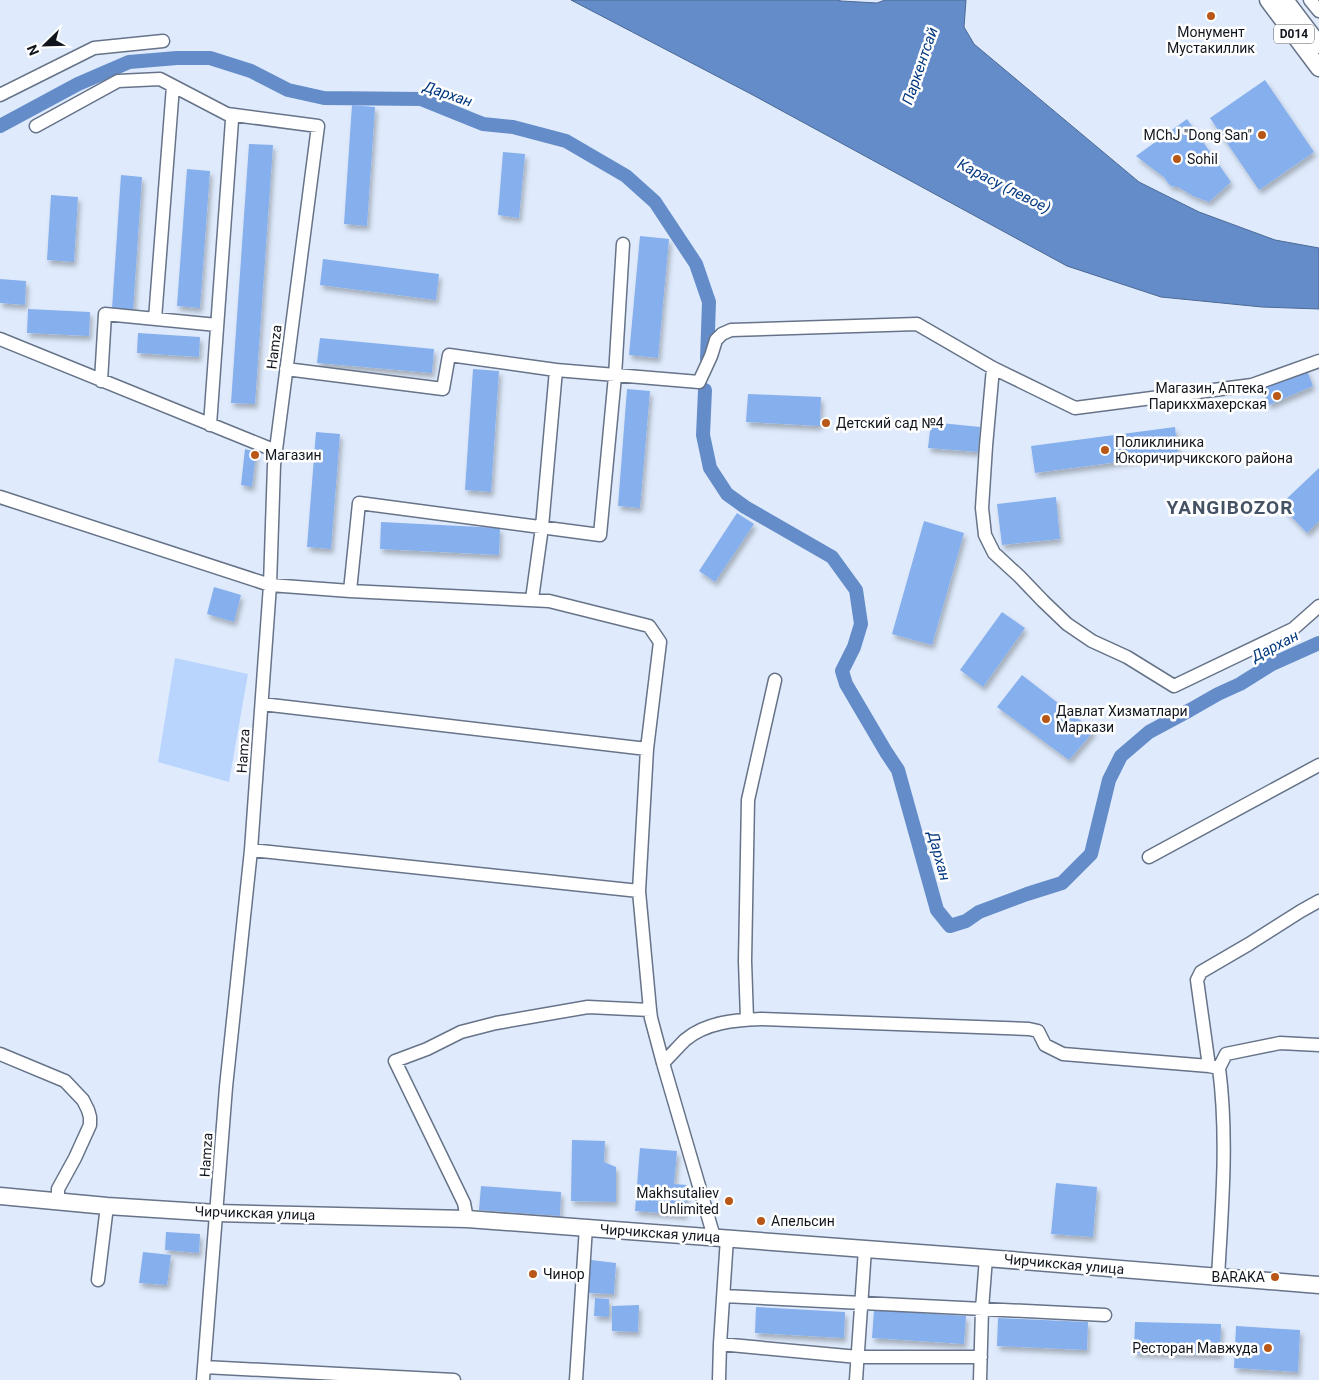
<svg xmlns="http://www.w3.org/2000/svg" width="1319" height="1380" font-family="Roboto,sans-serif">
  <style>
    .green { fill: #bad5fd }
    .water { fill: #648cc8; stroke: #4b6995 }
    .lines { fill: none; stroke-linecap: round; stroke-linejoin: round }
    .canal { stroke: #648cc8; stroke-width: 14 }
    .building { fill: #86afed; filter: url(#shadow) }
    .minor-casing { stroke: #667388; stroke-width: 15 }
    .major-casing { stroke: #667388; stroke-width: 19 }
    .minor { stroke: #fff; stroke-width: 12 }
    .major { stroke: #fff; stroke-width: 16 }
    .poi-dot { fill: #b85717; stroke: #fff; stroke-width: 2 }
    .labels { text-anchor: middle; stroke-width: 5; stroke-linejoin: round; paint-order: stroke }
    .shield { fill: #fff; stroke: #585c62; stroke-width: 1 }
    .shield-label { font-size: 12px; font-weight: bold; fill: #11161e }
    .poi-label { font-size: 14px; fill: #11161e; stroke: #fff; text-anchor: start }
    .street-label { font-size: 14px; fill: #11161e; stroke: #fff }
    .water-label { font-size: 15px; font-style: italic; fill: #043980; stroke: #fff }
    .district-label { font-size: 19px; font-weight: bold; letter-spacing: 1px; fill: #455265; stroke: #fff }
  </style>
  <defs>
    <filter id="shadow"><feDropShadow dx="2.5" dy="4.5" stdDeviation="2.5" flood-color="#0004"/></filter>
  </defs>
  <rect width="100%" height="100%" fill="#dfebfd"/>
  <!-- green -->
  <path class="green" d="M 175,658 L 248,674 L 229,782 L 158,762 Z"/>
  <!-- water -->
  <path class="water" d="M 571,0 L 838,0 L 841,1 L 877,3 L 885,0 L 966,0 L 964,27 L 974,44 L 1139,182 L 1199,212 L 1275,240 L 1319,248 L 1319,309 L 1262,307 L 1161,297 L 1067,266 L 751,94 Z"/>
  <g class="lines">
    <!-- canal -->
    <path class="canal" d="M 0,126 L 78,84 L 129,62 L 177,58 L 210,58 L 251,71 L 288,90 L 324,98 L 421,99 L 483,124 L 513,127 L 566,141 L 626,176 L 655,202 L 696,264 L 709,302 L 707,359
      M 705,390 L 703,435 L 710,468 L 727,494 L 745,507 L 832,557 L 856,590 L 861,624 L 854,647 L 842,671 L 846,684 L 886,752 L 898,770 L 937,910 L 950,926 L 966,921 L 979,912 L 1027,894 L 1062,883 L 1091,854 L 1109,780 L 1121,756 L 1149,732 L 1190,710 L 1218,694 L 1240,684 L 1272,664 L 1319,643"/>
  </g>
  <!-- building -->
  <path class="building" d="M 1265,80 L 1314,152 L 1259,190 L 1210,118 Z
    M 352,105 L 375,107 L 367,226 L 344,224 Z
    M 1187,119 L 1231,182 L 1209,202 L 1193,196 L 1178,187 L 1171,186 L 1167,182 L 1165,178 L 1136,156 Z
    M 249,144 L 273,145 L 255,404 L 231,403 Z
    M 503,152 L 525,154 L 519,218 L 498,215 Z
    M 187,169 L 210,171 L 200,308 L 177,306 Z
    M 121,175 L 142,177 L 133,311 L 112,309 Z
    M 51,195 L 78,197 L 74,262 L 47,260 Z
    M 640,236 L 669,239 L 658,358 L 629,355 Z
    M 323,259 L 439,274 L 436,300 L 320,285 Z
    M 0,279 L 26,281 L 25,305 L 0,303 Z
    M 28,309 L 90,312 L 89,336 L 27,333 Z
    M 138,333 L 200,337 L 199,357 L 137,353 Z
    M 320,338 L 434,349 L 432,373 L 317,363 Z
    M 1306,368 L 1313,386 L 1269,405 L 1260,386 Z
    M 473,369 L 499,371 L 491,492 L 465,490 Z
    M 627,389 L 650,391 L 640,508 L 618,506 Z
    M 748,394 L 821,397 L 820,426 L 746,422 Z
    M 931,422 L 980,427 L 978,452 L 928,448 Z
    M 1175,427 L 1178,454 L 1035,473 L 1031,446 Z
    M 316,432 L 340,434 L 331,549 L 307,547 Z
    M 245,449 L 256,452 L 252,487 L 241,485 Z
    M 1319,468 L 1319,521 L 1307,533 L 1280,505 Z
    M 1056,497 L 1060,539 L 1002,545 L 997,504 Z
    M 737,513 L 754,524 L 715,582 L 699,571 Z
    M 924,521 L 964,533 L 932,645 L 892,634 Z
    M 381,522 L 500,528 L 499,555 L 380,549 Z
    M 214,587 L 241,595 L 234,622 L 207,614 Z
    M 1002,612 L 1025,628 L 983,687 L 960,670 Z
    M 1022,675 L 1094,731 L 1069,760 L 997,707 Z
    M 572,1140 L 605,1141 L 604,1162 L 616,1167 L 616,1202 L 571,1201 Z
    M 640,1148 L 677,1151 L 674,1184 L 687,1185 L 685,1215 L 635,1211 Z
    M 1056,1183 L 1097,1187 L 1093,1237 L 1051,1234 Z
    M 481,1186 L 561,1192 L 560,1216 L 479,1210 Z
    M 166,1232 L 200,1234 L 199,1253 L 165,1250 Z
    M 143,1252 L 171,1255 L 167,1285 L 139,1283 Z
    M 591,1260 L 616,1263 L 614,1294 L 588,1293 Z
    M 595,1298 L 609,1299 L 609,1317 L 594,1316 Z
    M 639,1305 L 638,1332 L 612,1331 L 612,1306 Z
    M 756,1307 L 845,1312 L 844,1338 L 755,1333 Z
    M 874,1310 L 966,1316 L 964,1344 L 872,1338 Z
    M 998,1318 L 1088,1322 L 1087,1350 L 997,1346 Z
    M 1135,1322 L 1221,1324 L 1220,1355 L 1134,1353 Z
    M 1236,1326 L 1300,1330 L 1298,1372 L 1234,1368 Z"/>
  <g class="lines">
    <defs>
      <path id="minor" d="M 1310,0 L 1319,11
        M 0,95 L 94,48 L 163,41
        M 36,126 L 118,81 L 160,79 L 227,114 L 318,126 L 274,465 L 270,585 L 251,850 L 226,1087 L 203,1380
        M 155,319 L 173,86
        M 0,339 L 276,451
        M 993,368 L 986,446 L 982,508 L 985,535 L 994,553 L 1019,576 L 1043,601 L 1067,624 L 1092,641 L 1127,657 L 1174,686 L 1293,629 L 1319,606
        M 286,369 L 443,389 L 449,355 L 556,370
        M 101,381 L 105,314 L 217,325
        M 210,425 L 232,120
        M 0,497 L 270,585 L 350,591 L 549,601 L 649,626 L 660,642 L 647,749 L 639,891 L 650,1010 L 651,1018 L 663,1063 L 714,1237
        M 350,591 L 359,503 L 600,535 L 615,376 L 623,244
        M 532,599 L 542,527 L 556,370 L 699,382 L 711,356 L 716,340 L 722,334 L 731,330 L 917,324 L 993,368 L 1075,408 L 1252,385 L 1319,361
        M 262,704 L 647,749
        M 251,850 L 639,891
        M 1149,857 L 1319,765
        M 747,1019 L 745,961 L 748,800 L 775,680
        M 0,1054 L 65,1081 L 83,1100 L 88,1110 L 90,1117 L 90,1125 L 75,1158 L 58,1189 L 58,1201
        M 663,1063 C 671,1055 678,1047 685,1040 C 706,1022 736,1020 761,1019 L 1029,1029 L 1038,1031 L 1045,1045 L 1063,1054 L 1209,1066 L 1219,1068 C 1228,1137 1222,1207 1218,1277
        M 1209,1066 L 1197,980 L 1201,972 L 1249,944 L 1301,911 L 1319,901
        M 1219,1068 L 1226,1054 L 1280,1043 L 1319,1045
        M 467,1219 L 464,1203 L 395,1061 L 427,1049 L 461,1032 L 496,1023 L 588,1007 L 650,1010
        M 98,1280 L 107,1206
        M 724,1296 L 1105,1315
        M 720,1344 L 858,1357 L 981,1357
        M 204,1367 L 454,1380
        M 576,1380 L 586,1227
        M 719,1380 L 720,1344 L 727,1238
        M 856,1380 L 865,1249
        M 980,1380 L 982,1309 L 986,1258"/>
      <path id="major" d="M 1268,0 L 1319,68
        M 1285,0 L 1319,45
        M 0,1196 L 107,1206 L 217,1213 L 467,1219 L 986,1258 L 1319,1285"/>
    </defs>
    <!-- minor casing -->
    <use href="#minor" class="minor-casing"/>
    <!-- major casing -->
    <use href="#major" class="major-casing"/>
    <!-- minor -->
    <use href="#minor" class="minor"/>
    <!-- major -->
    <use href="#major" class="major"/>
  </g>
  <!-- markers -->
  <g class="poi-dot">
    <circle cx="1211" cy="16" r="5"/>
    <circle cx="1262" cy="135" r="5"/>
    <circle cx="1177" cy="159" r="5"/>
    <circle cx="1277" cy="396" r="5"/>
    <circle cx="826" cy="423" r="5"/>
    <circle cx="1105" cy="450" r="5"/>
    <circle cx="255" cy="455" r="5"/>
    <circle cx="1046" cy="719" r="5"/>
    <circle cx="729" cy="1201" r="5"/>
    <circle cx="761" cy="1221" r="5"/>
    <circle cx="533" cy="1274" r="5"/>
    <circle cx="1275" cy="1277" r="5"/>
    <circle cx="1268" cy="1348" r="5"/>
  </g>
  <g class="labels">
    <!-- shield labels -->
    <rect class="shield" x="1274" y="24.5" width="40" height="19" rx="4"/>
    <g class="shield-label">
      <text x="1294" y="38">D014</text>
    </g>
    <!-- poi labels -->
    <g class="poi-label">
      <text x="1211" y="37" text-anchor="middle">Монумент<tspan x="1211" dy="16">Мустакиллик</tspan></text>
      <text x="1252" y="140" text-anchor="end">MChJ "Dong San"</text>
      <text x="1187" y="164">Sohil</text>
      <text x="1267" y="393" text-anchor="end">Магазин, Аптека,<tspan x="1267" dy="16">Парикхмахерская</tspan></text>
      <text x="836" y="428">Детский сад №4</text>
      <text x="1115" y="447">Поликлиника<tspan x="1115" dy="16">Юкоричирчикского района</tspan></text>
      <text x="265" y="460">Магазин</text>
      <text x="1056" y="716">Давлат Хизматлари<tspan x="1056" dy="16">Маркази</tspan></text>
      <text x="719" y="1198" text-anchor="end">Makhsutaliev<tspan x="719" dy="16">Unlimited</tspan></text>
      <text x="771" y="1226">Апельсин</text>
      <text x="543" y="1279">Чинор</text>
      <text x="1265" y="1282" text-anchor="end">BARAKA</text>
      <text x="1258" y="1353" text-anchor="end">Ресторан Мавжуда</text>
    </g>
    <!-- street labels -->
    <g class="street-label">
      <text transform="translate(274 347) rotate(-83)" y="5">Hamza</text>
      <text transform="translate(243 751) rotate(-86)" y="5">Hamza</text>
      <text transform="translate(206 1155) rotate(-86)" y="5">Hamza</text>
      <text transform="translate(255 1213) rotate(2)" y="5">Чирчикская улица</text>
      <text transform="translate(660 1233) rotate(4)" y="5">Чирчикская улица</text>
      <text transform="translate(1064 1264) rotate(5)" y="5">Чирчикская улица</text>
    </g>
    <!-- water labels -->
    <g class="water-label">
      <text transform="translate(920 66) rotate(-71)" y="5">Паркентсай</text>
      <text transform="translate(448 94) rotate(19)" y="5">Дархан</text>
      <text transform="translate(1004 186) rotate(27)" y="5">Карасу (левое)</text>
      <text transform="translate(1275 646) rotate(-27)" y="5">Дархан</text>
      <text transform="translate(939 856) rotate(75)" y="5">Дархан</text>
    </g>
    <!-- district labels -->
    <g class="district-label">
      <text x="1230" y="514">YANGIBOZOR</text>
    </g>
  </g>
  <!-- north arrow -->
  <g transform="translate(45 45) rotate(247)" stroke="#ffffff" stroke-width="4" paint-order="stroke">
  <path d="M0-4L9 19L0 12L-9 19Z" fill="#11161e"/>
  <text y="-8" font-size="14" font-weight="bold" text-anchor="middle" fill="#11161e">N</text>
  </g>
</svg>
